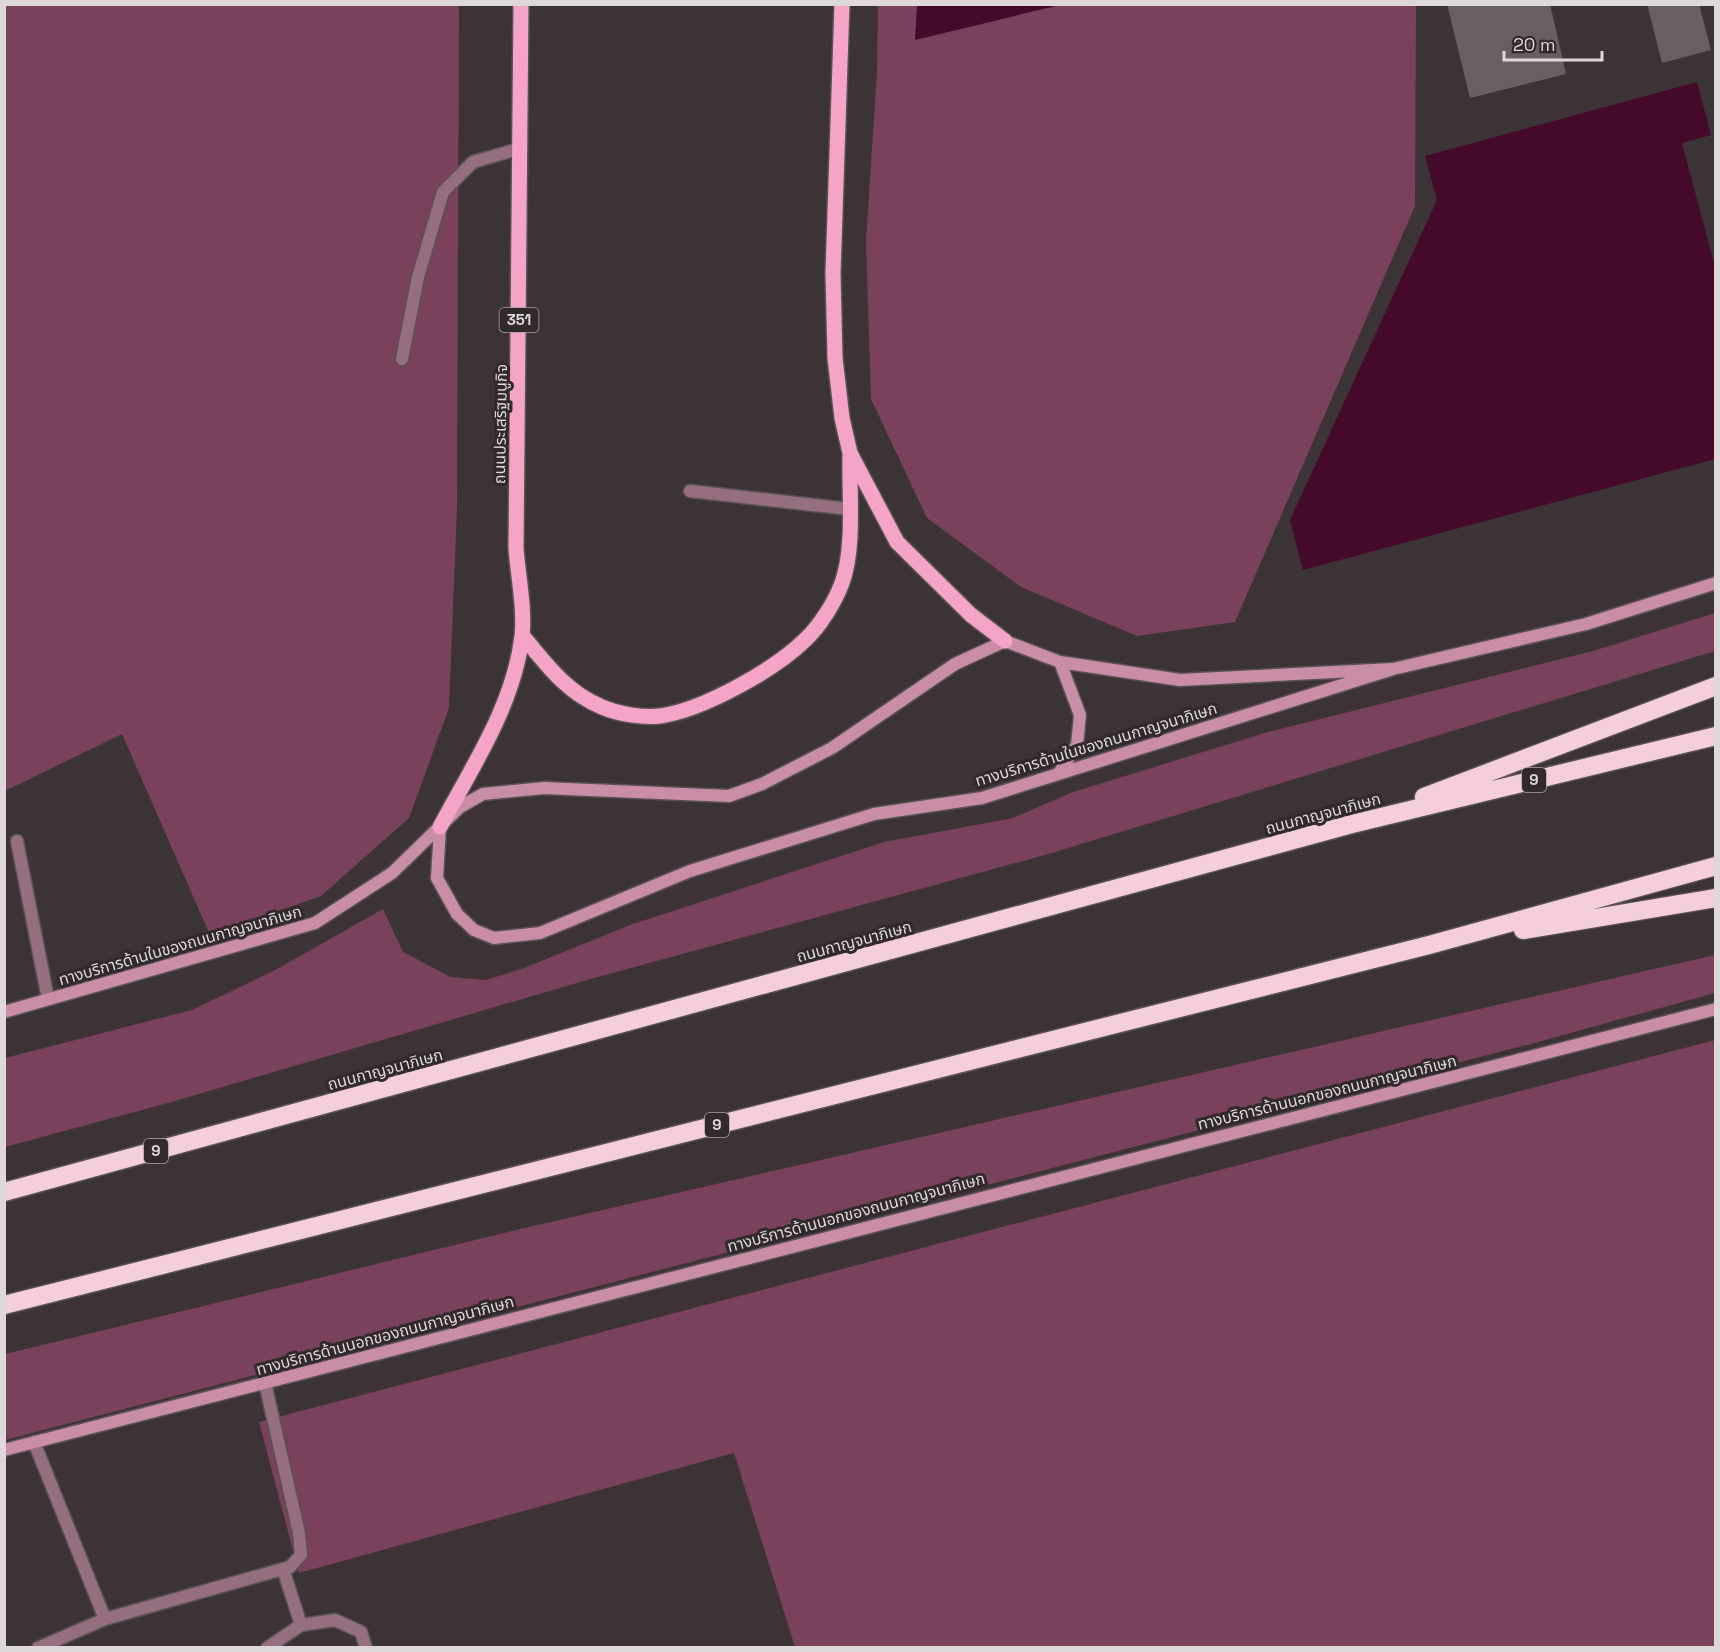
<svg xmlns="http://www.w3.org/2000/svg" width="1720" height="1652" font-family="'Space Grotesk','Noto Sans Thai',sans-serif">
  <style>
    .green { fill: #79415b }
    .water { fill: #45092b }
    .building { fill: #695f63 }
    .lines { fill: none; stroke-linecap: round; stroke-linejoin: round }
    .lane-casing { stroke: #595154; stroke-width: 15 }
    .secondary-casing { stroke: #595154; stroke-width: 15 }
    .primary-casing { stroke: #595154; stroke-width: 18 }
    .highway-casing { stroke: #595154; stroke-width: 21 }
    .lane { stroke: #956e7f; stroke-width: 12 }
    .secondary { stroke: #ca8da8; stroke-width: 12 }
    .primary { stroke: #f3a4c7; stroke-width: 15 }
    .highway { stroke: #f5cede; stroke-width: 18 }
    .labels { text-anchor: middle; stroke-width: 6; stroke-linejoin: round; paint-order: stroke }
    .shield { fill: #31292c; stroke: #aaa4a6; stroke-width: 1.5 }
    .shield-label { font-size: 15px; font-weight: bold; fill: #ded8da }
    .street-label { font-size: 16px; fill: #ded8da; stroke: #31292c }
  </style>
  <rect width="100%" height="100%" fill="#3c3336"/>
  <!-- green -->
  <path class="green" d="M 5,5 L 459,5 L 457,508 L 449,708 L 409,818 L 321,896 L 210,935 L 122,734 L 5,791 Z
    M 878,5 L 1416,5 L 1415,206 L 1235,622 L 1137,636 L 1021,587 L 927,518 L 871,399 L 866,242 L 877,71 Z
    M 1715,613 L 1715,651 L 1045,855 L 587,980 L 168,1103 L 5,1147 L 5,1058 L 192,1010 L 277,969 L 383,909 L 403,952 L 451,977 L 486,980 L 524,968 L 630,925 L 884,842 L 1013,818 L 1070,793 L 1268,732 L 1593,651 Z
    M 1715,955 L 1715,993 L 1538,1042 L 5,1440 L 5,1354 L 533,1226 Z
    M 1715,1040 L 1715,1647 L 795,1647 L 734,1453 L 299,1573 L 259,1422 Z"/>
  <!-- water -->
  <path class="water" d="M 917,5 L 917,4 L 1060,5 L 915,40 Z
    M 1697,82 L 1711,135 L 1682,143 L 1715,267 L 1715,459 L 1303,570 L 1290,520 L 1437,200 L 1425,156 Z"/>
  <!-- building -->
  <path class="building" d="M 1447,4 L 1550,4 L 1566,74 L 1470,98 Z
    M 1647,4 L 1699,4 L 1711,50 L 1662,63 Z"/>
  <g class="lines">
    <defs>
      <path id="lane" d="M 402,359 L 418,277 L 443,192 L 473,162 L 521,148
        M 690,491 L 849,509
        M 17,841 L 48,999
        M 34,1442 L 105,1619 L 290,1567 L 301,1555 L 299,1533 L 265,1383
        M 283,1569 L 301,1625
        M 38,1648 L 105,1619
        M 267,1648 L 301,1625 L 335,1620 L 361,1632 L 366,1648"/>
      <path id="secondary" d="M 1059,773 L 1077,745 L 1080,715 L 1060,662
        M 440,827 L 437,878 L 457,914 L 474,930 L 494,938 L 540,933 L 690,871 L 874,814 L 982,798 L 1393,669 L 1586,624 L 1716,583
        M 4,1012 L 315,923 L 392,873 L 460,807 L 483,794 L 544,788 L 729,796 L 762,784 L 832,748 L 955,664 L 1005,641 L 1060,662 L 1180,680 L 1393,669
        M 4,1450 L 1716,1009"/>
      <path id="primary" d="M 842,4 L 833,273 L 835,358 L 842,418 L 850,453 L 897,542 L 971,615 L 1005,641
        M 522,635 C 546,664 566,692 602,707 C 618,714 643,718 660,716 C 703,710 774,670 805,640 C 820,626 835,602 842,583 C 855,547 849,494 850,456
        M 440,827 C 472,767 514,705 522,636 C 525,608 518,576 516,548 L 521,4"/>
      <path id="highway" d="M 1424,797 L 1716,686
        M 1523,930 L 1716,898
        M 4,1192 L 1352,824 L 1716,736
        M 4,1305 L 1429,945 L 1716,866"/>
    </defs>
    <!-- lane casing -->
    <use href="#lane" class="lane-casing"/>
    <!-- secondary casing -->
    <use href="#secondary" class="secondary-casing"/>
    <!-- primary casing -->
    <use href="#primary" class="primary-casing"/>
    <!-- highway casing -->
    <use href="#highway" class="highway-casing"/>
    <!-- lane -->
    <use href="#lane" class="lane"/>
    <!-- secondary -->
    <use href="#secondary" class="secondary"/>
    <!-- primary -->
    <use href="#primary" class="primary"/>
    <!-- highway -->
    <use href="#highway" class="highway"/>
  </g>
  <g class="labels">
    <!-- shield labels -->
    <g class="shield">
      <rect x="499.5" y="308" width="39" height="24" rx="4.5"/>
      <rect x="1522" y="768" width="24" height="24" rx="4.5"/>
      <rect x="705" y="1113" width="24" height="24" rx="4.5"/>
      <rect x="144" y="1139" width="24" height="24" rx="4.5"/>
    </g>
    <g class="shield-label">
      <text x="519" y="325">351</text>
      <text x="1534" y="785">9</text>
      <text x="717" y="1130">9</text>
      <text x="156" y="1156">9</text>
    </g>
    <!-- street labels -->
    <g class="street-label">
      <text transform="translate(500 424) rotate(-89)" y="6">ถนนประเสริฐมนูกิจ</text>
      <text transform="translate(1096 744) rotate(-17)" y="6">ทางบริการด้านในของถนนกาญจนาภิเษก</text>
      <text transform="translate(1323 813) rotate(-15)" y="6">ถนนกาญจนาภิเษก</text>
      <text transform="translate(854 941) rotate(-15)" y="6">ถนนกาญจนาภิเษก</text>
      <text transform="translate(180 945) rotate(-16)" y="6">ทางบริการด้านในของถนนกาญจนาภิเษก</text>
      <text transform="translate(385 1069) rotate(-15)" y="6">ถนนกาญจนาภิเษก</text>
      <text transform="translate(1327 1092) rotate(-14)" y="6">ทางบริการด้านนอกของถนนกาญจนาภิเษก</text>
      <text transform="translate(856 1212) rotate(-15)" y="6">ทางบริการด้านนอกของถนนกาญจนาภิเษก</text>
      <text transform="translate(385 1335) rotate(-15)" y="6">ทางบริการด้านนอกของถนนกาญจนาภิเษก</text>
    </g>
  </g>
  <!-- border -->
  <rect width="1720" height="1652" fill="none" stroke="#ded8da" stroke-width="12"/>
  <!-- scale -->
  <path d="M1504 51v9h98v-9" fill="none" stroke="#ded8da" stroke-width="3"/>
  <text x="1513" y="51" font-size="18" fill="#ded8da" stroke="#31292c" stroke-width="4.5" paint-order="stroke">20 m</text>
</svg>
